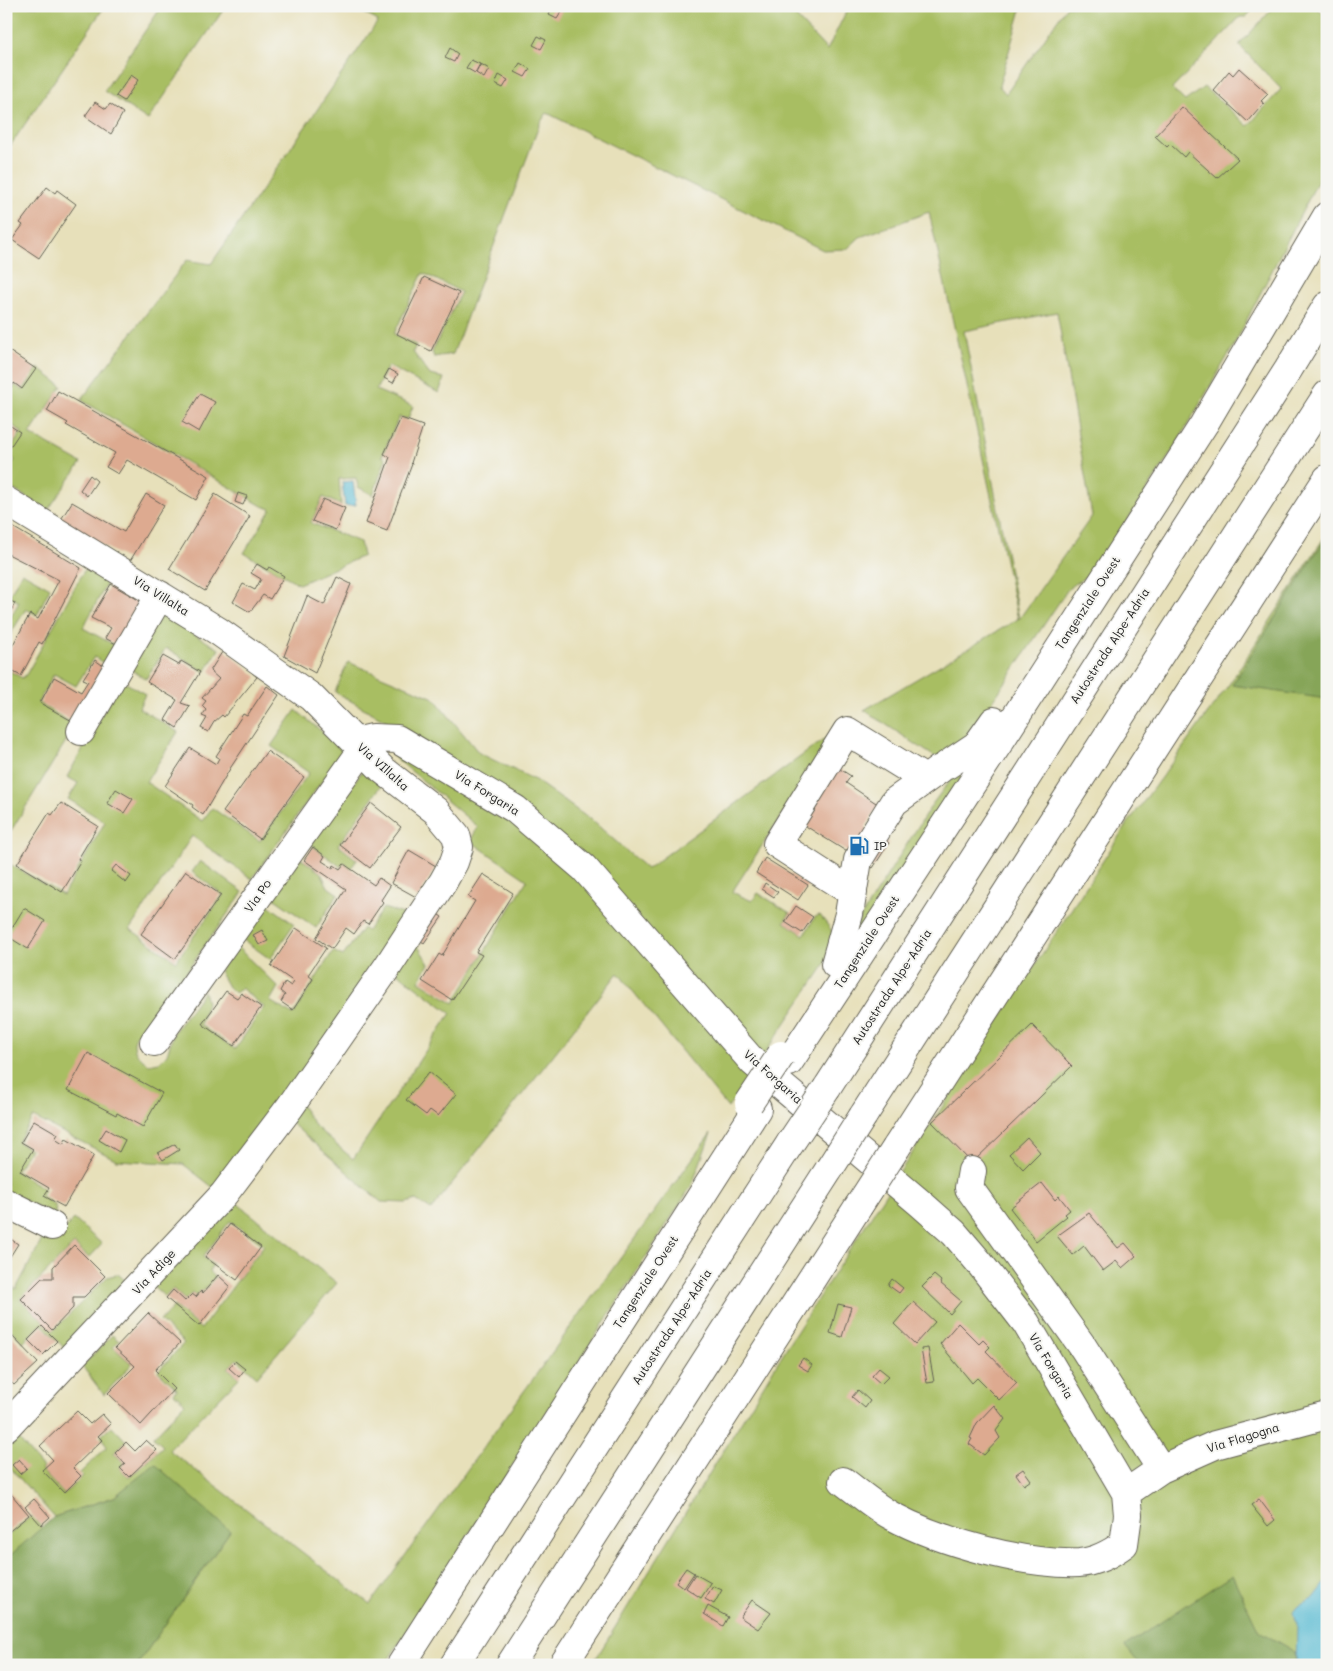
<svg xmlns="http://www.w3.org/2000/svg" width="1333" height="1671" font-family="Mali,sans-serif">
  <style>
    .green { fill: #a8be62; stroke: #626d3f; fill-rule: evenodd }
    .forest { fill: #86a558; stroke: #51603a }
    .water { fill: #54b9d2; stroke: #386a77 }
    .building { fill: #ddaa90 }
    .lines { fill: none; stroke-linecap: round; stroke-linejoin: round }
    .minor-casing { stroke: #636153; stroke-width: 30 }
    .highway-casing { stroke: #636153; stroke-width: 30 }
    .minor { stroke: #fff; stroke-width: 28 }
    .highway { stroke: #fff; stroke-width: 28 }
    .highway-bridge-casing { stroke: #636153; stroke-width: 30; stroke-linecap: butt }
    .highway-bridge { stroke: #fff; stroke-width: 28 }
    .labels { text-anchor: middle; stroke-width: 4; stroke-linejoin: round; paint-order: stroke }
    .street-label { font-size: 12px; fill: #1c1c1c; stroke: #f6f6f2 }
    .poi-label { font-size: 12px; fill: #1c1c1c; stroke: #f6f6f2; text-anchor: start }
  </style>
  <rect width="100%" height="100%" fill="#f6f6f2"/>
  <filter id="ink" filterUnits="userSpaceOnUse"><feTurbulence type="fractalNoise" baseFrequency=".02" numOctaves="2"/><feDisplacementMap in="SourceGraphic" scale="10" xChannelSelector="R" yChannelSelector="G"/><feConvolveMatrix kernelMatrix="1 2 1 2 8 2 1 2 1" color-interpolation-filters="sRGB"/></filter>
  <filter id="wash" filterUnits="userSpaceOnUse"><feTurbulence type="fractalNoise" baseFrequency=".0096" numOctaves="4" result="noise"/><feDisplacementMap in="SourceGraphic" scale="20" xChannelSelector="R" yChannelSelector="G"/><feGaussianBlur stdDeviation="1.12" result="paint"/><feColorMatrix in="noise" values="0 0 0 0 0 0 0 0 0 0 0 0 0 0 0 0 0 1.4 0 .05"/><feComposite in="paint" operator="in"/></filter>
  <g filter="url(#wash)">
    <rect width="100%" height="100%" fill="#e7e0ba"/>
    <!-- green -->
    <path class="green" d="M 6,6 L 105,6 L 6,152 Z
      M 162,6 L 226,6 L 148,120 L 104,91 Z
      M 351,6 L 786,6 L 827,50 L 849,6 L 1022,6 L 999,86 L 1006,94 L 1067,6 L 1256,6 L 1246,17 L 1240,17 L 1172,89 L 1185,101 L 1204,87 L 1248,126 L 1281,89 L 1239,45 L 1275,6 L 1316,6 L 1327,18 L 1327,163 L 1233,347 L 1173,450 L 1095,570 L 1068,589 L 970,735 L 951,752 L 935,757 L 864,710 L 1018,619 L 929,212 L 860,237 L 847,249 L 823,250 L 547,113 L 540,123 L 453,354 L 434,357 L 432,352 L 461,292 L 423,273 L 394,334 L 416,345 L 413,352 L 430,375 L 444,378 L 439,393 L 388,366 L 376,390 L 413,406 L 408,419 L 399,417 L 382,456 L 386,459 L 373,495 L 358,487 L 356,478 L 339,479 L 341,505 L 323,497 L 311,523 L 360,542 L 363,556 L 299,584 L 244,553 L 271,509 L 262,506 L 81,400 L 187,260 L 211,264 L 378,21 ZM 1057,312 L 1092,516 L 1019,619 L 964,331 Z
      M 38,368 L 62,386 L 30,434 L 81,463 L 48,510 L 6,485 L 6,472 L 15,460 L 7,453 L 22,432 L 6,421 L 6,396 L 14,385 L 23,390 Z
      M 1327,533 L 1327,1665 L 592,1665 L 790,1342 L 886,1193 L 1125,827 L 1230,683 Z
      M 85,569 L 107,583 L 83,628 L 120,648 L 109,666 L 94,657 L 76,686 L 54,674 L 38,703 L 73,724 L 79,720 L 6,839 L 6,669 L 22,678 L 26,675 Z
      M 22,572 L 50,588 L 37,615 L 26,609 L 6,641 L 6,618 L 9,620 L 19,602 L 9,596 Z
      M 158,612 L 219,649 L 205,672 L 166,648 L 146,679 L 128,668 Z
      M 348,662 L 434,698 L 479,753 L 535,780 L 595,823 L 647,869 L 837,730 L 732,892 L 752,901 L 758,893 L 790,913 L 784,922 L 804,935 L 815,917 L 820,915 L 832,931 L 828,960 L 761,1059 L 665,950 L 445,754 L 335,692 Z
      M 121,680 L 145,694 L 139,708 L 178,732 L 146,782 L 202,821 L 212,808 L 260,841 L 309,773 L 271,746 L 296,710 L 344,750 L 252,879 L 192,836 L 130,929 L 176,961 L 223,895 L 192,872 L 200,861 L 243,892 L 153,1019 C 133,1033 125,1048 148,1064 L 159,1062 L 167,1054 L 174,1032 L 204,991 L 207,1003 L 200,1025 L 235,1049 L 264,1007 L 241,988 L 236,993 L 228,987 L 219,971 L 236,946 L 278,987 L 270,1001 L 293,1015 L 333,951 L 343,956 L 363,928 L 367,931 L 383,908 L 411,916 L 219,1192 L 183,1164 L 117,1160 L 33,1117 L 18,1142 L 30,1149 L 16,1171 L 45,1189 L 41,1196 L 55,1205 L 56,1217 L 6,1191 L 6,862 L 63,895 L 105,822 L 68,799 L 78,783 L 67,777 Z
      M 400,751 L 508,816 L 577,873 L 751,1073 L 728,1108 L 618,973 L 431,1210 L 416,1200 L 406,1203 L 381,1202 L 290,1122 L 300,1104 L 316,1127 L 353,1159 L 451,1013 L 392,969 L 413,938 L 429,964 L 419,981 L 454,1003 L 527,880 L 470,841 L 478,827 L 391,754 Z
      M 967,769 L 852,950 L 857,923 L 933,803 L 957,771 Z
      M 363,770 L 381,786 L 338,845 L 357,860 L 351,868 L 344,863 L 341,867 L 310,844 Z
      M 300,858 L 321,873 L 328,887 L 338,894 L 316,928 L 272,897 Z
      M 267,904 L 294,924 L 270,959 L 242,939 Z
      M 711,1133 L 692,1185 L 385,1665 L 137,1665 L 230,1531 L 155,1465 L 114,1497 L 54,1517 L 6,1463 L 6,1447 L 16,1436 L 43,1468 L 41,1470 L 64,1494 L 83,1476 L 80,1473 L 107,1447 L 101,1436 L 112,1426 L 126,1441 L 114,1453 L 124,1463 L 120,1468 L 129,1478 L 163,1446 L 153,1437 L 185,1403 L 174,1393 L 177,1389 L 158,1371 L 184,1343 L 160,1321 L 174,1306 L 201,1329 L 264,1245 L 230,1221 L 203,1257 L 213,1265 L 209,1271 L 215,1277 L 203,1291 L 201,1290 L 196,1296 L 192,1293 L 185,1300 L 173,1289 L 165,1297 L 152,1285 L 228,1196 L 337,1283 L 257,1377 L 237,1359 L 228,1368 L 239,1378 L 169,1450 L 370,1604 Z
      M 74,1219 L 102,1244 L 89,1258 L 74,1244 L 20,1299 L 53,1331 L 107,1277 L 118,1274 L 129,1284 L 66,1350 L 42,1324 L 23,1342 L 12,1331 L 6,1336 L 6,1284 L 16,1289 L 45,1234 L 56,1239 Z
      M 112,1335 L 119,1341 L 113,1347 L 132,1364 L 104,1395 L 82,1366 Z
      M 31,1516 L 42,1528 L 6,1559 L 6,1537 Z"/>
    <!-- forest -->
    <path class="forest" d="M 1327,536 L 1327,699 L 1232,685 Z
      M 155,1464 L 230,1531 L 137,1665 L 6,1665 L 6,1559 L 54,1517 L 114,1497 Z
      M 1232,1575 L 1259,1631 L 1295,1652 L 1296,1665 L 1140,1665 L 1125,1646 Z"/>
    <!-- water -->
    <path class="water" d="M 353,481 L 356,505 L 345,506 L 342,482 Z
      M 1327,1581 L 1327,1665 L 1296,1665 L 1297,1625 L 1294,1612 L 1299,1606 L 1314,1598 Z"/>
    <g id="blocks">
      <!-- building -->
      <path class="building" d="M 553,6 L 562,11 L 557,19 L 549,15 Z
        M 538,36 L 546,40 L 541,49 L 533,45 Z
        M 450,48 L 458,54 L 454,62 L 445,58 Z
        M 471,60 L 480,64 L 475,73 L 466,68 Z
        M 520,63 L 530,69 L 525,77 L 515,72 Z
        M 481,64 L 489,69 L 484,78 L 476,73 Z
        M 1239,68 L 1268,94 L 1261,101 L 1264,103 L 1248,122 L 1213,90 L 1229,71 L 1233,75 Z
        M 131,75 L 138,80 L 124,101 L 116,96 Z
        M 499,75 L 508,80 L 503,88 L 495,84 Z
        M 95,102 L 106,109 L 110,104 L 123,113 L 111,134 L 85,116 Z
        M 1182,107 L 1238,159 L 1217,178 L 1188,152 L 1184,157 L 1170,144 L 1167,147 L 1155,136 Z
        M 47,187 L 55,193 L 57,190 L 76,204 L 39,258 L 12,240 L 23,225 L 20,223 Z
        M 424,277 L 459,293 L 431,351 L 397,334 Z
        M 6,349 L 36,369 L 22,389 L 14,383 L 6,394 Z
        M 389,369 L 398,374 L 393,383 L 384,378 Z
        M 58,391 L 209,476 L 196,500 L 127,460 L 118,474 L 106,467 L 115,453 L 66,425 L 68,423 L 47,411 Z
        M 200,394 L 215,402 L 199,432 L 182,422 Z
        M 401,418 L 423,426 L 411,463 L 412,464 L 387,531 L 366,523 L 390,457 L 384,454 Z
        M 6,423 L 20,432 L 6,453 Z
        M 90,475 L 97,481 L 87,496 L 80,490 Z
        M 238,493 L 247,496 L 243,505 L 235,502 Z
        M 146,494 L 164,505 L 130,561 L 60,521 L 72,502 L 124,532 Z
        M 215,494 L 250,516 L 205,591 L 169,569 Z
        M 323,499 L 345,508 L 336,530 L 312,521 Z
        M 6,523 L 81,568 L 42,644 L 39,642 L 21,676 L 6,668 L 6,657 L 30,614 L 38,619 L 59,580 L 6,553 Z
        M 257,564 L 267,570 L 269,567 L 284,576 L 270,599 L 263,595 L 250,612 L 233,602 L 243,584 L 255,590 L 261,579 L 251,573 Z
        M 337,577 L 351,584 L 315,673 L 284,656 L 307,596 L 324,605 Z
        M 111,584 L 142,602 L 118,645 L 105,638 L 111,628 L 91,618 Z
        M 6,599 L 15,603 L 8,617 L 6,615 Z
        M 224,649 L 257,677 L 224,717 L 222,715 L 214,722 L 208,732 L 201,728 L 207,718 L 202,716 L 206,710 L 202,706 L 206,701 L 202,698 L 219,679 L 210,671 Z
        M 163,656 L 179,665 L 181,661 L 200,672 L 181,703 L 190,706 L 177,728 L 165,720 L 177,700 L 147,682 Z
        M 95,660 L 105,667 L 74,722 L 40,703 L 54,677 L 81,692 L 88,681 L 83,679 Z
        M 267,686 L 279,695 L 231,767 L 203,815 L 192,807 L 193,805 L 165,786 L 190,748 L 216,764 L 219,758 L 216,756 L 243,714 L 247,716 Z
        M 267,751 L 304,777 L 260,839 L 223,812 Z
        M 832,764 L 851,776 L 846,783 L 879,805 L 865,828 L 889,843 L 873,868 L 796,820 Z
        M 116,789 L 133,799 L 124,813 L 107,803 Z
        M 61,803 L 98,826 L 78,859 L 81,861 L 62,892 L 17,864 L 49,813 L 52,815 Z
        M 371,803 L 401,827 L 370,868 L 340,845 Z
        M 313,847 L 325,856 L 322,861 L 333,868 L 334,865 L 340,869 L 344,864 L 374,885 L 379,878 L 390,886 L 381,900 L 383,902 L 368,924 L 363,921 L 354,934 L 346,928 L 332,949 L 316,938 L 346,889 L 304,860 Z
        M 409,850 L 436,866 L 418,898 L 391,883 Z
        M 765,858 L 808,885 L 798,900 L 756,873 Z
        M 116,865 L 131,876 L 126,883 L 111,871 Z
        M 186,871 L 221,895 L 175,959 L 141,934 Z
        M 483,874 L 513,893 L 476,952 L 482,955 L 452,1000 L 422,981 L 439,954 L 442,956 L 475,901 L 468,897 Z
        M 765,883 L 778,892 L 774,897 L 762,889 Z
        M 796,906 L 813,917 L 802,933 L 785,922 Z
        M 24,908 L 45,921 L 28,949 L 7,936 Z
        M 433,911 L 442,917 L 424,943 L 415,937 Z
        M 296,928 L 326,948 L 308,975 L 313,979 L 293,1010 L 281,1002 L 285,995 L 280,991 L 285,982 L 291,986 L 294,982 L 271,966 Z
        M 262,930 L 268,941 L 259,945 L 253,935 Z
        M 226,991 L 237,998 L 241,993 L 261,1007 L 234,1046 L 202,1024 Z
        M 1032,1025 L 1072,1066 L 972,1163 L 932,1122 Z
        M 88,1053 L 162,1093 L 143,1127 L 117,1113 L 116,1115 L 68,1090 Z
        M 429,1072 L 456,1094 L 438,1116 L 430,1110 L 426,1115 L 406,1100 Z
        M 34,1120 L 58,1134 L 55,1139 L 63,1144 L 66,1139 L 94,1155 L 64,1207 L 44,1196 L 49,1188 L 20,1171 L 33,1149 L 21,1142 Z
        M 106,1129 L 125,1140 L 119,1152 L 99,1140 Z
        M 1027,1137 L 1040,1152 L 1023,1169 L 1009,1154 Z
        M 175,1144 L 179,1150 L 163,1160 L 158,1153 Z
        M 1042,1183 L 1055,1200 L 1059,1196 L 1070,1210 L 1065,1214 L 1067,1216 L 1036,1241 L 1010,1208 Z
        M 1089,1213 L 1118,1248 L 1125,1243 L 1136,1256 L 1122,1268 L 1116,1261 L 1103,1271 L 1084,1246 L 1073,1255 L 1057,1236 Z
        M 230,1224 L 261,1247 L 237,1280 L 205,1257 Z
        M 6,1236 L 18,1244 L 6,1263 Z
        M 74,1245 L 105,1276 L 84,1297 L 73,1297 L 73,1308 L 52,1330 L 21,1299 L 42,1278 L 53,1278 L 53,1267 Z
        M 218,1275 L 230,1286 L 199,1326 L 166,1298 L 173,1290 L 185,1301 L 192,1294 L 196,1297 L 201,1291 L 203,1293 Z
        M 934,1275 L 941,1281 L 940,1283 L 961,1301 L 950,1314 L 922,1287 Z
        M 892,1279 L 903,1288 L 899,1293 L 888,1285 Z
        M 913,1302 L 935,1322 L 915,1344 L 894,1324 Z
        M 838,1304 L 851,1307 L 842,1337 L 830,1333 Z
        M 148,1313 L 180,1343 L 155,1370 L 174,1389 L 141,1425 L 108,1393 L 135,1366 L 115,1348 Z
        M 958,1323 L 979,1344 L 983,1340 L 990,1347 L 986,1351 L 1017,1383 L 999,1400 L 977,1378 L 972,1383 L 940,1344 Z
        M 42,1326 L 57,1341 L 43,1355 L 28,1340 Z
        M 11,1335 L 38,1363 L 14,1385 L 6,1378 L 6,1340 Z
        M 928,1348 L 934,1382 L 927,1383 L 921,1349 Z
        M 803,1358 L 812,1365 L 808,1371 L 798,1365 Z
        M 235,1361 L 245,1369 L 239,1377 L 229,1368 Z
        M 879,1368 L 889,1376 L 881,1384 L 872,1376 Z
        M 858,1390 L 870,1401 L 865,1408 L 852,1397 Z
        M 994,1405 L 1005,1419 L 996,1431 L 1000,1438 L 984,1455 L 969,1444 L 972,1439 L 970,1438 L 977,1423 Z
        M 77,1411 L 90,1424 L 102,1414 L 111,1424 L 98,1436 L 102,1440 L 73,1468 L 81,1476 L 64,1493 L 42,1470 L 53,1460 L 40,1446 Z
        M 146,1440 L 157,1450 L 129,1477 L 120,1468 L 125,1464 L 115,1453 L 126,1442 L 135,1451 Z
        M 19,1459 L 27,1468 L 20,1474 L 12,1465 Z
        M 1023,1469 L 1031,1480 L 1024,1485 L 1016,1474 Z
        M 6,1488 L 29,1515 L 6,1534 Z
        M 34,1499 L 50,1517 L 41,1525 L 25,1507 Z
        M 1259,1499 L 1275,1520 L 1268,1526 L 1251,1505 Z
        M 686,1568 L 694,1573 L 684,1588 L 676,1582 Z
        M 695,1574 L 711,1583 L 701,1598 L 686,1588 Z
        M 713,1586 L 722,1590 L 714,1604 L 705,1599 Z
        M 752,1600 L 771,1613 L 758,1629 L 740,1617 Z
        M 708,1606 L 728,1617 L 723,1626 L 704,1614 Z"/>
    </g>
  </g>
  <g filter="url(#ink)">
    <use href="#blocks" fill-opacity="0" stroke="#636153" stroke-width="1"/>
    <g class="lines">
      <defs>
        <path id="minor" d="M 6,501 L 218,631 L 311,697 L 383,770 L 436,811 L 456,835 L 459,847 L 454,862 L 443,882 L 388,966 L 290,1107 L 224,1194 L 6,1427
          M 81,731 L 160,595
          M 355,742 L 373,738 L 397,739 L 515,809 L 584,868 L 753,1062 L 920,1203 L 954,1233 L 978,1261 L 1026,1323 L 1126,1493 L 1128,1515 L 1124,1544 C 1110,1554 1096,1562 1079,1563 C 1024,1565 941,1542 892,1516 C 875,1507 859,1493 843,1481
          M 853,893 L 777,844 L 847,731 L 925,779
          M 835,964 L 849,914 L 858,860 L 894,802 L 940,769
          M 154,1042 L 363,749
          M 972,1171 L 969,1188 L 1083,1347 L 1161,1469
          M 6,1203 L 52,1226
          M 1126,1493 L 1161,1469 L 1215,1445 L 1327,1415"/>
        <path id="highway" d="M 947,765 L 977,745 L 994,721
          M 789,1062 L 1000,741 L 1204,424 L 1327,216
          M 827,1088 L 1288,370 L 1327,306
          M 863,1116 L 1327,395
          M 896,1148 L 1327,479
          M 401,1665 L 757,1109
          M 454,1665 L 791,1142
          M 510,1665 L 830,1168
          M 563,1665 L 858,1207"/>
      </defs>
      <!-- minor casing -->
      <use href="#minor" class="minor-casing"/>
      <!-- highway casing -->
      <use href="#highway" class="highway-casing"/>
      <!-- minor -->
      <use href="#minor" class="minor"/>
      <!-- highway -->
      <use href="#highway" class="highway"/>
      <defs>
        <path id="highway-bridge" d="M 749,1103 L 781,1055
          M 791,1142 L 827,1088
          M 830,1168 L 863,1116
          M 858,1207 L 896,1148"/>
      </defs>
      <!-- highway-bridge casing -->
      <use href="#highway-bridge" class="highway-bridge-casing"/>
      <!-- highway-bridge -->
      <use href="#highway-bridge" class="highway-bridge"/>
    </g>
  </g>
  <!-- icons -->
  <defs>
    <symbol id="fuel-bare" viewBox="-9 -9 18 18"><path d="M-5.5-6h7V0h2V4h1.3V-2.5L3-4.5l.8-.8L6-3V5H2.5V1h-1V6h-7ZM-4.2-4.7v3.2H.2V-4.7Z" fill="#1f6fb2" stroke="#f6f6f2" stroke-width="2.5" paint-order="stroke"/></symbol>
  </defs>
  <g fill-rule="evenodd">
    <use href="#fuel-bare" x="845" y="832" width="28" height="28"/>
  </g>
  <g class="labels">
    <!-- street labels -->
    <g class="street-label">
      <text transform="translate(161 596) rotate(32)" y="4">Via Villalta</text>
      <text transform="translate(1088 603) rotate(-57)" y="4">Tangenziale Ovest</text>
      <text transform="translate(1110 646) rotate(-57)" y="4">Autostrada Alpe-Adria</text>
      <text transform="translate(383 767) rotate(42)" y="4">Via VIllalta</text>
      <text transform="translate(487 793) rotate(32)" y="4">Via Forgaria</text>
      <text transform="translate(258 896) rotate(-55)" y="4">Via Po</text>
      <text transform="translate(867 942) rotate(-57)" y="4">Tangenziale Ovest</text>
      <text transform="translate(892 987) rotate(-57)" y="4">Autostrada Alpe-Adria</text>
      <text transform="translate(773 1077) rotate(42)" y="4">Via Forgaria</text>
      <text transform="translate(154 1272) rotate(-47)" y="4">Via Adige</text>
      <text transform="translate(646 1282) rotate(-57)" y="4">Tangenziale Ovest</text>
      <text transform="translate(672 1327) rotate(-57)" y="4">Autostrada Alpe-Adria</text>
      <text transform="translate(1051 1366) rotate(59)" y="4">Via Forgaria</text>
      <text transform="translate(1243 1438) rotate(-17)" y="4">Via Flagogna</text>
    </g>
    <!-- poi labels -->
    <g class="poi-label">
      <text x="874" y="850">IP</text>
    </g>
  </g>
  <!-- margin -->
  <rect width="1333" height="1671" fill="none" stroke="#f6f6f2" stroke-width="25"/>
</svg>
